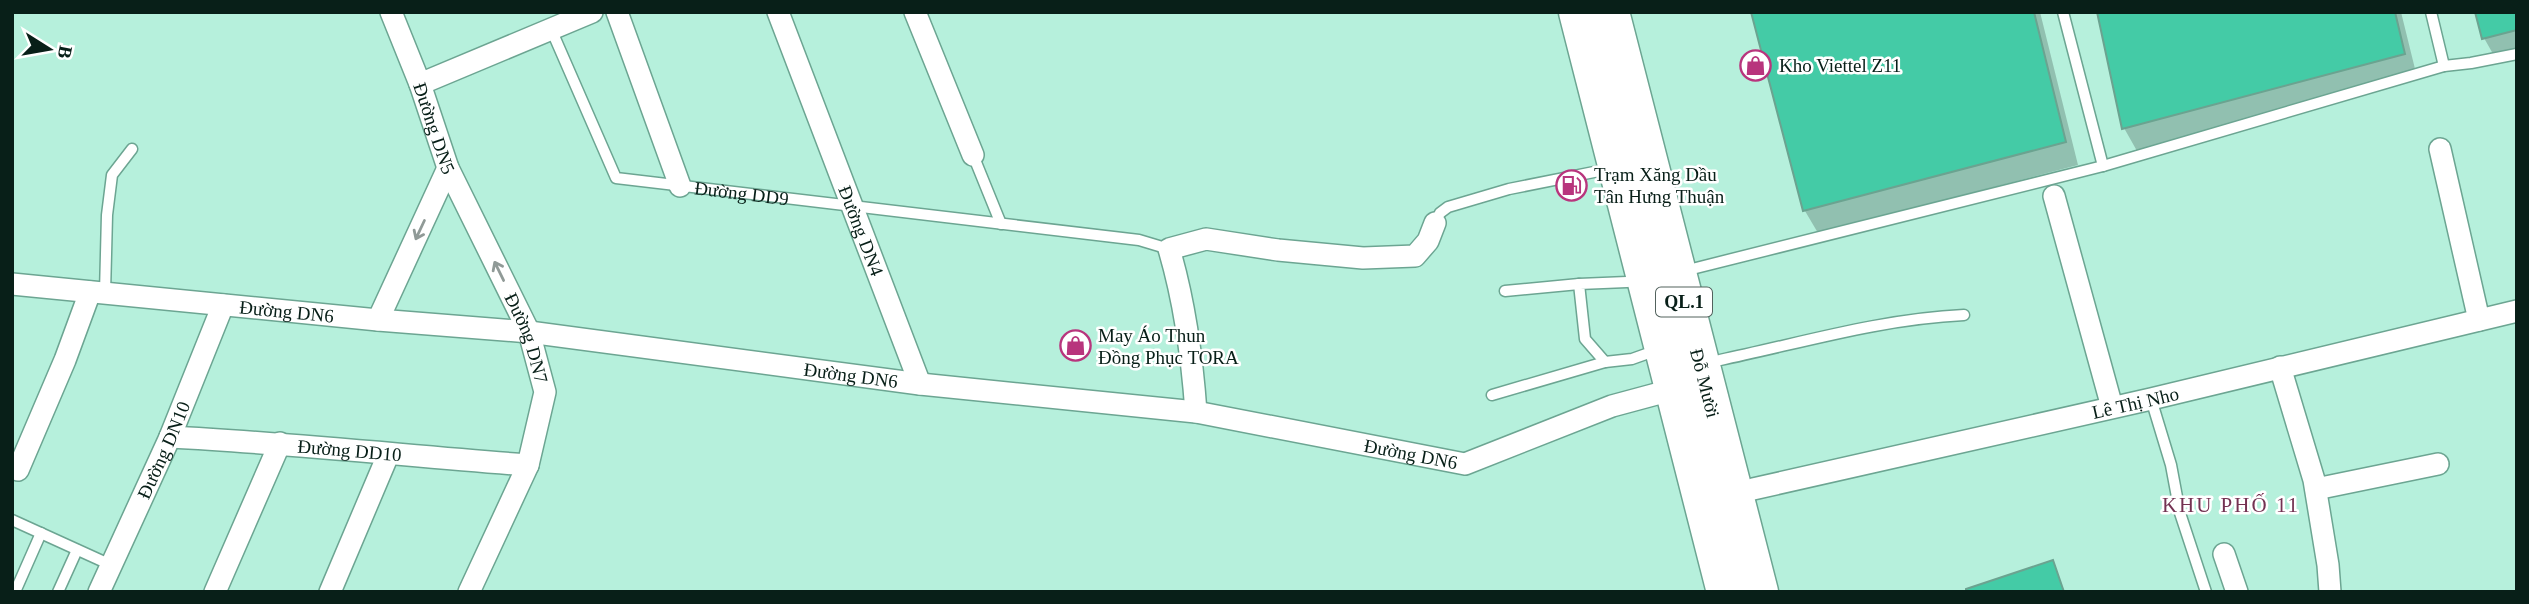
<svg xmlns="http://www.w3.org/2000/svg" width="2529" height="604" font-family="'Times New Roman',serif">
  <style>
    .shadow { fill: #0003 }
    .building { fill: #44cba6; stroke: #6ba390; stroke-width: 2 }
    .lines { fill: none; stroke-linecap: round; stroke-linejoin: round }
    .lane-casing { stroke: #6ca592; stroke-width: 13 }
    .street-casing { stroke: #6ca592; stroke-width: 24 }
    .highway-casing { stroke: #6ca592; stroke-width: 41 }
    .lane { stroke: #fff; stroke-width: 10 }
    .street { stroke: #fff; stroke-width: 21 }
    .highway { stroke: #fff; stroke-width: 38 }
    .oneway { stroke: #909a97 }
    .labels { text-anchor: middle; stroke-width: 5; stroke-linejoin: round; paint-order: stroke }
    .shield { fill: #fff; stroke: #52625d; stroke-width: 2 }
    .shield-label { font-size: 18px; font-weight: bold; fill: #081f18 }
    .poi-label { font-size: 19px; fill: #081f18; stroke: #fff; text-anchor: start }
    .street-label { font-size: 19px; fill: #081f18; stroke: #fff }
    .neighbourhood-label { font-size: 21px; letter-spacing: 2px; fill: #733252; stroke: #fff }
  </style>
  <rect width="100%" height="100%" fill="#b6f0dc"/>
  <!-- shadow -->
  <path class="shadow" d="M 1753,12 L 2040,12 L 2078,165 L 1818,233 L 1805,211 Z
    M 2099,12 L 2401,12 L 2417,77 L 2137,151 L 2124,128 Z
    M 2517,12 L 2517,56 L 2497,61 L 2484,38 Z"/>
  <!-- building -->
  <path class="building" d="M 1751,12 L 2034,12 L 2066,142 L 1803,211 Z
    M 2097,12 L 2395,12 L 2405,54 L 2122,129 Z
    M 2475,12 L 2517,12 L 2517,30 L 2482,39 Z
    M 2053,560 L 2064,592 L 1966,592 L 1966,589 Z"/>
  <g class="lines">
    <defs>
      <g id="lane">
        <path d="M 2063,12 L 2103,166"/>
        <path d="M 2431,12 L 2444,66"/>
        <path id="s1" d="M 551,29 L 616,178 L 1139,240 L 1169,249"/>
        <path d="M 973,155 L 1001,224"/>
        <path d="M 1435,223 L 1440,213 L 1448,207 L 1509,189 L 1599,171"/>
        <path d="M 1696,268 L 2103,166 L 2444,66 L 2471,63 L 2517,54"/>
        <path d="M 1505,291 L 1579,284"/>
        <path d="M 105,293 L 107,215 L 112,175 L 132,149"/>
        <path d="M 1720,360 C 1801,343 1880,319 1964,315"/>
        <path d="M 1605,362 L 1585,339 L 1579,284 L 1627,282"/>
        <path d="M 1492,395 L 1605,362 L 1632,359 L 1646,354"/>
        <path d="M 2151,399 L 2171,465 L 2180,513 L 2206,592"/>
        <path d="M 12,520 L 111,565"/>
        <path d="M 15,592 L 41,533"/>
        <path d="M 58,592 L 77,550"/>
      </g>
      <g id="street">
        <path id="s2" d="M 391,12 L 420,84 L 448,168 L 529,332 L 545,392 L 528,465 L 469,592"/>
        <path d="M 617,12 L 680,186"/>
        <path id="s3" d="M 778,12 L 920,384"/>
        <path d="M 915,12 L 973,155"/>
        <path d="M 420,84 L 592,12"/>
        <path d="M 2440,149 L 2479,320"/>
        <path d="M 2054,196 L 2112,407"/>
        <path id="s4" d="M 12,284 L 378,320 L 529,332 L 920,384 L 1196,412 L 1465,464 L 1612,406 L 1675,389"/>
        <path d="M 378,320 L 448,168"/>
        <path d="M 2280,367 L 2314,480 L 2328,565 L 2330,592"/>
        <path d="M 1196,412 C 1192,356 1185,303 1169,249 L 1206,239 L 1278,250 L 1363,258 L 1415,256 L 1428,241 L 1435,223"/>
        <path id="s5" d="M 170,437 C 290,443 409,456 528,465"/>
        <path d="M 12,467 L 18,470 L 65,360 L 90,292"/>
        <path id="s6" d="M 1753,489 L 2151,399 L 2517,311"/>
        <path d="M 2316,489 L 2438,464"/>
        <path d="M 2224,554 L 2237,592"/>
        <path id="s7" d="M 99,592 L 170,437 L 223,305"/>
        <path d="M 215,592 L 280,443"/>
        <path d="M 330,592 L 388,455"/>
      </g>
      <g id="highway">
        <path d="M 1578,12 L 1726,592"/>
        <path id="s8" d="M 1610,12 L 1759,592"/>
      </g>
    </defs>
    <!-- lane casing -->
    <use href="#lane" class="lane-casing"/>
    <!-- street casing -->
    <use href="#street" class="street-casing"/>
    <!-- highway casing -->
    <use href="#highway" class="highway-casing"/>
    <!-- lane -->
    <use href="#lane" class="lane"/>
    <!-- street -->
    <use href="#street" class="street"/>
    <!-- highway -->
    <use href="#highway" class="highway"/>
  </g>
  <!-- one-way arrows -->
  <defs><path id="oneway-shaft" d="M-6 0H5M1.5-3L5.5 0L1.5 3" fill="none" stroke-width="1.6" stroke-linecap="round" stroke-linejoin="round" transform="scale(1.75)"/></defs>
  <g class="oneway">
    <use href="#oneway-shaft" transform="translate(420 230) rotate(115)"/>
    <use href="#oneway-shaft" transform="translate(499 271) rotate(-116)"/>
  </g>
  <!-- icons -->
  <defs>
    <symbol id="shop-ring" viewBox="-11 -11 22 22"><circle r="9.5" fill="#fff" stroke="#b8357d" stroke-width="1.5"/><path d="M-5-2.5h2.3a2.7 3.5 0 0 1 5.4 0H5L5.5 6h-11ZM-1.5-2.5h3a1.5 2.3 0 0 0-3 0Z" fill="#b8357d"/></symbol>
    <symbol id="fuel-ring" viewBox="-11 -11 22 22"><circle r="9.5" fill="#fff" stroke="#b8357d" stroke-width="1.5"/><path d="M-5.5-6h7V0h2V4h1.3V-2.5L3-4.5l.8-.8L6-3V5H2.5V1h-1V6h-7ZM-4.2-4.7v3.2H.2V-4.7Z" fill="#b8357d"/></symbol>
  </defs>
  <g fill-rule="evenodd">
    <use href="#shop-ring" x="1738" y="48" width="35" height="35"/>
    <use href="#fuel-ring" x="1554" y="168" width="35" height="35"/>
    <use href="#shop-ring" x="1058" y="328" width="35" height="35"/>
  </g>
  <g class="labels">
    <!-- shield labels -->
    <rect class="shield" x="1656" y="287.5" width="56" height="29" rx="5"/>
    <g class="shield-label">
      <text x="1684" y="308">QL.1</text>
    </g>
    <!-- poi labels -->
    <g class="poi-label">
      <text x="1779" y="72">Kho Viettel Z11</text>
      <text x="1594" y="181">Trạm Xăng Dầu<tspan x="1594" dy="22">Tân Hưng Thuận</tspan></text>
      <text x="1098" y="342">May Áo Thun<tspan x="1098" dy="22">Đồng Phục TORA</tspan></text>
    </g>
    <!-- street labels -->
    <g class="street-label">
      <text dy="7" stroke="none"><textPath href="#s2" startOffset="124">Đường DN5</textPath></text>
      <text dy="7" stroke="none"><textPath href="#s1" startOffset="289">Đường DD9</textPath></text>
      <text dy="7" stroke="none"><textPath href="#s3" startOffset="234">Đường DN4</textPath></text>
      <text dy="7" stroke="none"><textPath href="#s4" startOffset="276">Đường DN6</textPath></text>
      <text dy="7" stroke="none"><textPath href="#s2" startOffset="354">Đường DN7</textPath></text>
      <text dy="7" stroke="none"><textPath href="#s4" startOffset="844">Đường DN6</textPath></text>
      <text dy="7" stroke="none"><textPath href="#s8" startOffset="383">Đỗ Mười</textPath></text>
      <text dy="7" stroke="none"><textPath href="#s6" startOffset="392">Lê Thị Nho</textPath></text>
      <text dy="7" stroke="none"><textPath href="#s7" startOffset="156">Đường DN10</textPath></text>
      <text dy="7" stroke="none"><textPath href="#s5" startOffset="180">Đường DD10</textPath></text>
      <text dy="7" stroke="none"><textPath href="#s4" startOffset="1410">Đường DN6</textPath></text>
    </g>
    <!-- neighbourhood labels -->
    <g class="neighbourhood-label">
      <text x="2231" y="512">KHU PHỐ 11</text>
    </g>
  </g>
  <!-- border -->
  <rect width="2529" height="604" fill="none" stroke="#081f18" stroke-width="28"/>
  <!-- north arrow -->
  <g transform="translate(49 49) rotate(101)" stroke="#ffffff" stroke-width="5" paint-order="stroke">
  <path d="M0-5L12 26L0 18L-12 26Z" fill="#081f18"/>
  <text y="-10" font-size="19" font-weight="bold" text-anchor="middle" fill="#081f18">B</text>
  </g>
</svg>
